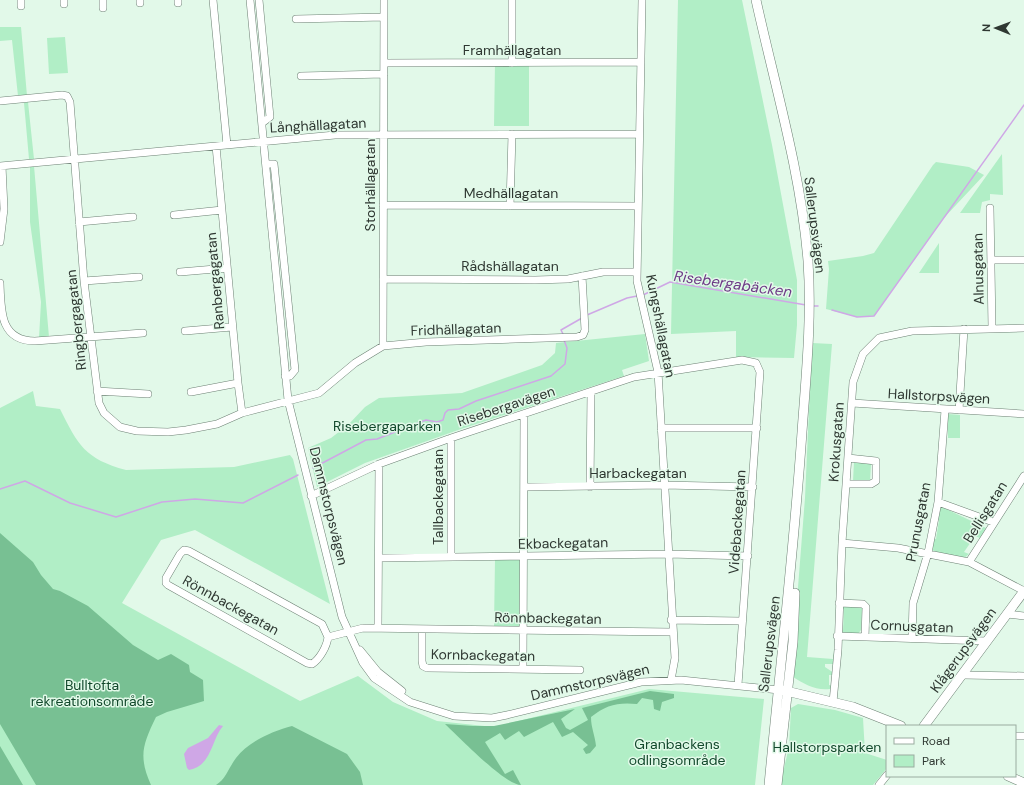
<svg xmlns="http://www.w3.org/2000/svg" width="1024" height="785" font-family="'DM Sans',sans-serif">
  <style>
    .green { fill: #b1eec6 }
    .forest { fill: #78c093 }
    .water { fill: #cfa7e6 }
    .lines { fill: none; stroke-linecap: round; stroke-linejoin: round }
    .stream { stroke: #cfa7e6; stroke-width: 1.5 }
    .street-casing { stroke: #6d8174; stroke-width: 8 }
    .secondary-casing { stroke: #6d8174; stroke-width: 10 }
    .street { stroke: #fff; stroke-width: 7 }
    .secondary { stroke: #fff; stroke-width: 9 }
    .labels { text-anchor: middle; stroke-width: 3; stroke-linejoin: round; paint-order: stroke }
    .street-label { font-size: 14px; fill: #2f3832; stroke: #e2f9e9 }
    .park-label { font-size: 14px; fill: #12492c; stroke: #e2f9e9 }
    .water-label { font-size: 15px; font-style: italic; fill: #6d3b86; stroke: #e2f9e9 }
  </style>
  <rect width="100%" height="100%" fill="#e2f9e9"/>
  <!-- green -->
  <path class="green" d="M 678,0 L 742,0 L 772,145 L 797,280 L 797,325 L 794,358 L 736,357 L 736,331 L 671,334 Z
    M 0,27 L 21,27 L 27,96 L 18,96 L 12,40 L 0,41 Z
    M 65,37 L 68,73 L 49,74 L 47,38 Z
    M 495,63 L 529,63 L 529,126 L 494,126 Z
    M 28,102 L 34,159 L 29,159 L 24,103 Z
    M 1002,154 L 1003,195 L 990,194 L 990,200 L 982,202 L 980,213 L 960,213 Z
    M 936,162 L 969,167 L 984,175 L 942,220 L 874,316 L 857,317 L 826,309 L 829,269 L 828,261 L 863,256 L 874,253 L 933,165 Z
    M 30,166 L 34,166 L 49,337 L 39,338 L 41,302 L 30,222 Z
    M 939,243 L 939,273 L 919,273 Z
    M 645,334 L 649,361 L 622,370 L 624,376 L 461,429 L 365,463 L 317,487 L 308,448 L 331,438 L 348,425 L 365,407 L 379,398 L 462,393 L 542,365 L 555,353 L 556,343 Z
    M 812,343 L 832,344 L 807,657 L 833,659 L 834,653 L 837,656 L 836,664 L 825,664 L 825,667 L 834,673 L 833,675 L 829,675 L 829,685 L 833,686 L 830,689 C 816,691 804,684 793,677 L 797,640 L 797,600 L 805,498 Z
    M 33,391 L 36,406 L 60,409 C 78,445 85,459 126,470 L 234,467 L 290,455 L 293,459 L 330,604 L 195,530 L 161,540 L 122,603 L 300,701 L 358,676 L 393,702 L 437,721 L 494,727 L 649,689 L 764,699 L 755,785 L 0,785 L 0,408 Z
    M 948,414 L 960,415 L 960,438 L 948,438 Z
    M 854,462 L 868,462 L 871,464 L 870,481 L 853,481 Z
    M 940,506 L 986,528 L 980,538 L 975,536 L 964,552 L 969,554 L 963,559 L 934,552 L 932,548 L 933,538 L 936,539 L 939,520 L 936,519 Z
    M 495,559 L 520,559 L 520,627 L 494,626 Z
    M 841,606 L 859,606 L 862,608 L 861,630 L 857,635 L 841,633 L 840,630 L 843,630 L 844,609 L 840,609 Z
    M 798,704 L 835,710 L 863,718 L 865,753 L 887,760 L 887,768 L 873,785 L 780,785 L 789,747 L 791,708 Z"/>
  <!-- forest -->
  <path class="forest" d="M 0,533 L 33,562 L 41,575 L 53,589 L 60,591 L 88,606 L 133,645 L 158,660 L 171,654 L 189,665 L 190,672 L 203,680 L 204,701 L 167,712 L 156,717 C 143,744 138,756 151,785 L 36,785 L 0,724 Z
    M 650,691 L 674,694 L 674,698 L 662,702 L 660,711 L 654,709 L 653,700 L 642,698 L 637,704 C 618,702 606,705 591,717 C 591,728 595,735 596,746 L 590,753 L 586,754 L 583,749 L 588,745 L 573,732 L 562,737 L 553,722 L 524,737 L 519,731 L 505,740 L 500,733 L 485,742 L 505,774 L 513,770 L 521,785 C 505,785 459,737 445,724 L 473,726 L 494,726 L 575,709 L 561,719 L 566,728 L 570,730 L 588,720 L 582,708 Z
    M 292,726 L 347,754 L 360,772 L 363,785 L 216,785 C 226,779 229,767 236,758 C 249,741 273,731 292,726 Z
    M 0,746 L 23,785 L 0,785 Z"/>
  <!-- water -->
  <path class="water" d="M 219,725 L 223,726 C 211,740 212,766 189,770 L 187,768 L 184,754 L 188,748 L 208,738 Z"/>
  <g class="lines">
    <!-- stream -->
    <path class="stream" d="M 643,295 L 670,282 L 806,305
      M 812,306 L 818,306
      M 832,310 L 857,317 L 874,316 L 1024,105
      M 587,315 L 627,298 L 637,296
      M 563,334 L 561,330 L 582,318
      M 313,468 L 366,440 L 377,439 L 426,420 L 437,422 L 443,420 L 445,413 L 448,410 L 459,409 L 476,401 L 551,376 L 565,364 L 567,348 L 564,340
      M 0,489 L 25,481 L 70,503 L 116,517 L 162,502 L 195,499 L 243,503 L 298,475"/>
    <defs>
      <path id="street" d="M 21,0 L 21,6
        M 64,0 L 64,4
        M 103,0 L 103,8
        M 140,0 L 140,3
        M 178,0 L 178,3
        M 213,0 L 227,145
        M 250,0 L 288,400 L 342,617 L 363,663 L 374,678 L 410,702 L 454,716 L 492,718 L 507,715 L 641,682 L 681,680 L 779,690
        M 259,0 L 270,117 L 262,123
        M 642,0 L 637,281 L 658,372 L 675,658 L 671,680
        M 296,19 L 384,17
        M 384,63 L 641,62
        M 512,63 L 512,0
        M 301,76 L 384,74
        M 0,101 L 62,95 L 67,96 L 70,102 L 84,281 L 99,403 L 104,413 L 120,427 L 137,431 L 168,432 L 186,430 L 217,424 L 242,413 L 319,393 L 355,363 L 383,346 L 426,342 L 577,337 L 583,335 L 585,330 L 582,276
        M 216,146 L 238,383 L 242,413
        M 266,164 L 274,164 L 295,370 L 290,376 L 285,376
        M 0,166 L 335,135 L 639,134
        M 383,205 L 638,206
        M 510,206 L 512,134
        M 990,208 L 992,328
        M 174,215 L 222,210
        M 79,222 L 133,217
        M 0,242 L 4,209 L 2,166
        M 991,260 L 1024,260
        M 180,272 L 227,268
        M 383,279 L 535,280 L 568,279 L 603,272 L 637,272
        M 84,281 L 139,277
        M 0,283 C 1,311 0,341 35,341 L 143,333
        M 185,331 L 232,327
        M 383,346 L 384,0
        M 97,391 L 148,394
        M 191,392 L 238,383
        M 852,403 L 1024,414
        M 959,410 L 964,329
        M 661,428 L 757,428
        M 846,484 L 871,484 L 876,481 L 876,461 L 848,458
        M 524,487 L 664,485 L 753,487
        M 590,487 L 591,392
        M 311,496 L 379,464 L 451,438 L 634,377 L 742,360 L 756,363 L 760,372 L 738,685
        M 938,502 L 993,522
        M 842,543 L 898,548 L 969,562 L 1024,591
        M 451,557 L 451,438
        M 379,558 L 668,554 L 748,556
        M 969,562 L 1024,476
        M 839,603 L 863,604 L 866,607 L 865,637
        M 1007,614 L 1024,616
        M 671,620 L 742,621
        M 378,628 L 379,464
        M 422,629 L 422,661 L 423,666 L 427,668 L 580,670
        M 837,636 L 986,641
        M 328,637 C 327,646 320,659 312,664 L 307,663 L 168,585 L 166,583 L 166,578 L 180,554 L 184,550 L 189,551 L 322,624 L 328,637 L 363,628 L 672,632
        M 912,638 L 913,603 L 928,553 L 938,502 L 945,410
        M 360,650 L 378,672 L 402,691
        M 523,669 L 524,414
        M 963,675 L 1024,676
        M 833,702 L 838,650 L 842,543 L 853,382 L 863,354 L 879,338 L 912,331 L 1024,328
        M 1015,736 L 1024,736
        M 879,785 L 887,775"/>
      <path id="secondary" d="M 756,0 C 775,86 801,173 808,261 C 812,318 806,376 802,432 C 794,550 780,667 769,785
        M 782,690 L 853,707 L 901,726
        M 924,726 L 1024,591
        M 1008,776 L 1024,783
        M 777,785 L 793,642 L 795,593"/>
    </defs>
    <!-- street casing -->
    <use href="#street" class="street-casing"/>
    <!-- secondary casing -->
    <use href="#secondary" class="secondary-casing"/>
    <!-- street -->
    <use href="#street" class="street"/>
    <!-- secondary -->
    <use href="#secondary" class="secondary"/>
  </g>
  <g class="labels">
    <!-- street labels -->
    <g class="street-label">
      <text x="512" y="55">Framhällagatan</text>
      <text transform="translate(318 125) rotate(-3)" y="5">Långhällagatan</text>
      <text transform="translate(370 185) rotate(-90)" y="5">Storhällagatan</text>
      <text x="511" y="198">Medhällagatan</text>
      <text transform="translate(815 225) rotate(83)" y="5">Sallerupsvägen</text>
      <text x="510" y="271">Rådshällagatan</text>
      <text transform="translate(978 269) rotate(-91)" y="5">Alnusgatan</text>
      <text transform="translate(215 281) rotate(-95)" y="5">Ranbergagatan</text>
      <text transform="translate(76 320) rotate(-96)" y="5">Ringbergagatan</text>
      <text transform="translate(661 326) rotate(79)" y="5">Kungshällagatan</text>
      <text transform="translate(456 329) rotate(-2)" y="5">Fridhällagatan</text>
      <text transform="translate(939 396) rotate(3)" y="5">Hallstorpsvägen</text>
      <text transform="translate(506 406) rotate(-18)" y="5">Risebergavägen</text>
      <text transform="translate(836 442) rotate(-86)" y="5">Krokusgatan</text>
      <text x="638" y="478">Harbackegatan</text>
      <text transform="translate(438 497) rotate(-90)" y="5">Tallbackegatan</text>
      <text transform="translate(329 506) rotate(76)" y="5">Dammstorpsvägen</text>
      <text transform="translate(985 512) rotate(-58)" y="5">Bellisgatan</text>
      <text transform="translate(737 522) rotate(-86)" y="5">Videbackegatan</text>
      <text transform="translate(918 522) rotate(-79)" y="5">Prunusgatan</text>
      <text transform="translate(563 543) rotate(-1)" y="5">Ekbackegatan</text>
      <text transform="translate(231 605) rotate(29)" y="5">Rönnbackegatan</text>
      <text transform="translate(548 618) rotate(1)" y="5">Rönnbackegatan</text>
      <text transform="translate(912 626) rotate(2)" y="5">Cornusgatan</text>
      <text transform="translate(769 644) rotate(-83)" y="5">Sallerupsvägen</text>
      <text transform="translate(963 650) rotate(-54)" y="5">Klågerupsvägen</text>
      <text transform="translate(483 655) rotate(1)" y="5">Kornbackegatan</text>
      <text transform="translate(590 682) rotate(-13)" y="5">Dammstorpsvägen</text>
    </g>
    <!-- park labels -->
    <g class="park-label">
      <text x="387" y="431">Risebergaparken</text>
      <text x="92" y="690">Bulltofta<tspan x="92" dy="16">rekreationsområde</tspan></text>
      <text x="677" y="749">Granbackens<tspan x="677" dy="16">odlingsområde</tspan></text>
      <text x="827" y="752">Hallstorpsparken</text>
    </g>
    <!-- water labels -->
    <g class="water-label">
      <text transform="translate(733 284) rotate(8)" y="5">Risebergabäcken</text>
    </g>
  </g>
  <!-- legend -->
  <rect x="886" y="725" width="130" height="52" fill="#e2f9e9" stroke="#9aaca0"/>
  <rect x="894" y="738" width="20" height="6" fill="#ffffff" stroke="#9aaca0"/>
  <text x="922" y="745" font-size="12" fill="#2f3832">Road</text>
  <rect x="894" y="755" width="20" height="12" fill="#b1eec6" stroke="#9aaca0"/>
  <text x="922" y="765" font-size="12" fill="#2f3832">Park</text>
  <!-- north arrow -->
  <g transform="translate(996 28) rotate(271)" stroke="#e2f9e9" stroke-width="3" paint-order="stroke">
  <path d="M0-3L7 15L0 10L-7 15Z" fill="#2f3832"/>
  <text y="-6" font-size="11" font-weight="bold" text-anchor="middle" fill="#2f3832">N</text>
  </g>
</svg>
